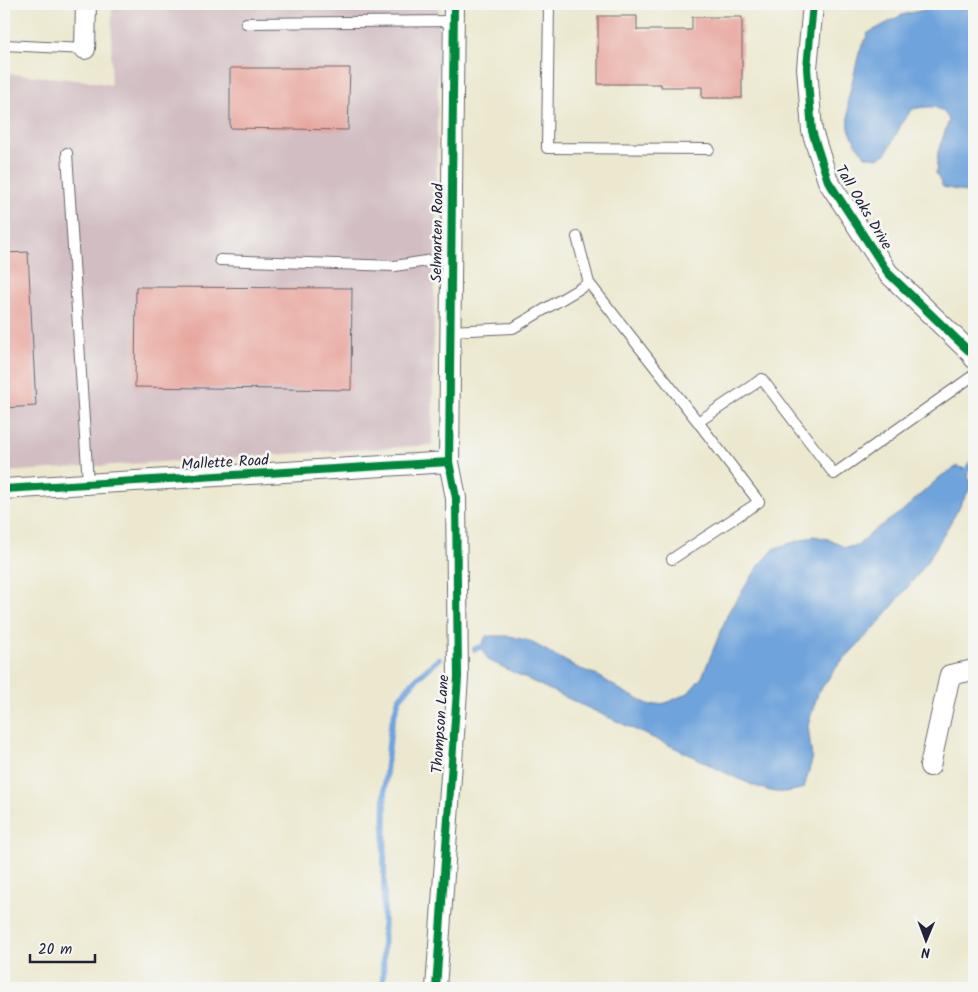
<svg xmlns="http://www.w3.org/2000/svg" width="978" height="992" font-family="Kalam,sans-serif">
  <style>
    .industrial { fill: #d2bec2 }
    .water { fill: #6ea3db; stroke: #48628b }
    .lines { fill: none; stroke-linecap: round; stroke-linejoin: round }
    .stream { stroke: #6ea3db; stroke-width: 6 }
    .building { fill: #e7a69d }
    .lane-casing { stroke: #69676f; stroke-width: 12 }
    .street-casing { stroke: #69676f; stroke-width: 22 }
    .lane { stroke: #fff; stroke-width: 10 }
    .street { stroke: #fff; stroke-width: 20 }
    .cycleway-casing { stroke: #f6f6f2; stroke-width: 11 }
    .cycleway { stroke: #00873e; stroke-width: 8 }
    .labels { text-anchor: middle; stroke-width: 5; stroke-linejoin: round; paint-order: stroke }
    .street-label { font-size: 15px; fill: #22223b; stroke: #f6f6f2 }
  </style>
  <rect width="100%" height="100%" fill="#f6f6f2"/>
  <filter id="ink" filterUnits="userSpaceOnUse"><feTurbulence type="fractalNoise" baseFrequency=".02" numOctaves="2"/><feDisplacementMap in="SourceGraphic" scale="10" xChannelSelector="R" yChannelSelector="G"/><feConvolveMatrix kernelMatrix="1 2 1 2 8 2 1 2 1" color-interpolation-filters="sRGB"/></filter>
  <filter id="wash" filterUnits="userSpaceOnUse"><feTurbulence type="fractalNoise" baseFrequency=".0096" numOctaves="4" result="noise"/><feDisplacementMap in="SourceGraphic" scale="20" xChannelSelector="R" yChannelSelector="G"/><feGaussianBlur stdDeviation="1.12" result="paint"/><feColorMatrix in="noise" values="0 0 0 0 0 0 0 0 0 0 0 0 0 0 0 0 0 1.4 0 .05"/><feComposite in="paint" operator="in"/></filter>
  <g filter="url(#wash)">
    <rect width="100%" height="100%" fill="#ece8cf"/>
    <!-- industrial -->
    <path class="industrial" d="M 112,4 L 439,4 L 432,445 L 4,472 L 4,73 L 88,81 L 111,85 Z"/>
    <!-- water -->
    <path class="water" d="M 948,4 L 974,4 L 974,194 L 943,187 L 936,173 L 938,152 L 949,120 C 941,104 928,106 913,109 L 903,121 L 886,154 L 877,158 L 865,156 L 856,144 L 849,129 L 848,100 L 859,53 L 868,33 L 902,15 Z
      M 958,466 L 967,470 L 971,487 L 937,546 L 920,572 L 877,625 L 839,664 L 818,693 L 808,725 L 812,760 L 804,788 C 793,791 781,794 770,791 C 742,783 711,765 684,752 C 618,722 553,692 488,660 L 481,647 L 486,636 L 510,636 L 529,641 L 578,668 L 597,675 L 624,692 L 650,705 L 666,703 L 688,693 L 702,677 L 729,611 L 758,567 L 775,548 L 814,536 L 828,539 L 844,547 L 857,546 L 876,529 L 901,512 L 941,476 Z"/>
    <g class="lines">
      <!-- stream -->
      <path class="stream" d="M 967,470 L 974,460
        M 475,649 L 481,647
        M 383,988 L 385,782 L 391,726 L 399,699 L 415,680 L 439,659"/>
    </g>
    <g id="blocks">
      <!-- building -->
      <path class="building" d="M 598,16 L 637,16 L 637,30 L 692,30 L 692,17 L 742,17 L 742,98 L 702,98 L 702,87 L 661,87 L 661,84 L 598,84 Z
        M 230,68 L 350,68 L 348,130 L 230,128 Z
        M 28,252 L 36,406 L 4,408 L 4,253 Z
        M 136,287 L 352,288 L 351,390 L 135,387 Z"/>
    </g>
  </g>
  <g filter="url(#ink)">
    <use href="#blocks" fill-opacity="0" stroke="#69676f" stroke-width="1"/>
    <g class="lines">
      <defs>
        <path id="lane" d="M 549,4 L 547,148 L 709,149
          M 246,23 L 454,21
          M 4,45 L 85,49
          M 67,153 L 88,484
          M 577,237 L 589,283
          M 220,260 L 395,266 L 451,257
          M 450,331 L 513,328 L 589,283 L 698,422
          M 672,559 L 759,502 L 698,422 L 762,379 L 834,474 L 974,375"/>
        <path id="street" d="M 813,4 L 807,68 L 812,131 L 828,181 L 888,273 L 971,353 L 974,358
          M 85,49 L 86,4
          M 4,489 L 449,462
          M 930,766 L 950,675 L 974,670
          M 436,988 L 458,677 L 456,498 L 449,462 L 454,4"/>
      </defs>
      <!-- lane casing -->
      <use href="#lane" class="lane-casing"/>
      <!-- street casing -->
      <use href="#street" class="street-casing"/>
      <!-- lane -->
      <use href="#lane" class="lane"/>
      <!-- street -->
      <use href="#street" class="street"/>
      <defs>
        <path id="cycleway" d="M 813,4 L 807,68 L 812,131 L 828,181 L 888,273 L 971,353 L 974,358
          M 4,489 L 449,462
          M 436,988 L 458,677 L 456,498 L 449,462 L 454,4"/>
      </defs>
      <!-- cycleway casing -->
      <use href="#cycleway" class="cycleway-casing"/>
      <!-- cycleway -->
      <use href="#cycleway" class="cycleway"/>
    </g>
  </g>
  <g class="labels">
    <!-- street labels -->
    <g class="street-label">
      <text transform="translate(864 207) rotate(59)" y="5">Tall Oaks Drive</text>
      <text transform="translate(437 233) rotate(-89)" y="5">Selmarten Road</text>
      <text transform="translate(225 462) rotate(-3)" y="5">Mallette Road</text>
      <text transform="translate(440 724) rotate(-86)" y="5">Thompson Lane</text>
    </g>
  </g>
  <!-- margin -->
  <rect width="978" height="992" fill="none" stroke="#f6f6f2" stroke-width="20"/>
  <!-- north arrow -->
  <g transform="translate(926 940) rotate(181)" stroke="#f6f6f2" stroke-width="4" paint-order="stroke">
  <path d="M0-4L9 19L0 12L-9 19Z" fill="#22223b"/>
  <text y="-8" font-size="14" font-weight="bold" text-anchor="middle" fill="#22223b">N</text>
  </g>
  <!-- scale -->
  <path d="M30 954v8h65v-8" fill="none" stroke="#22223b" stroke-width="2.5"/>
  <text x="38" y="954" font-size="15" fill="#22223b" stroke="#f6f6f2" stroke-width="4" paint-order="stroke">20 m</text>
</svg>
